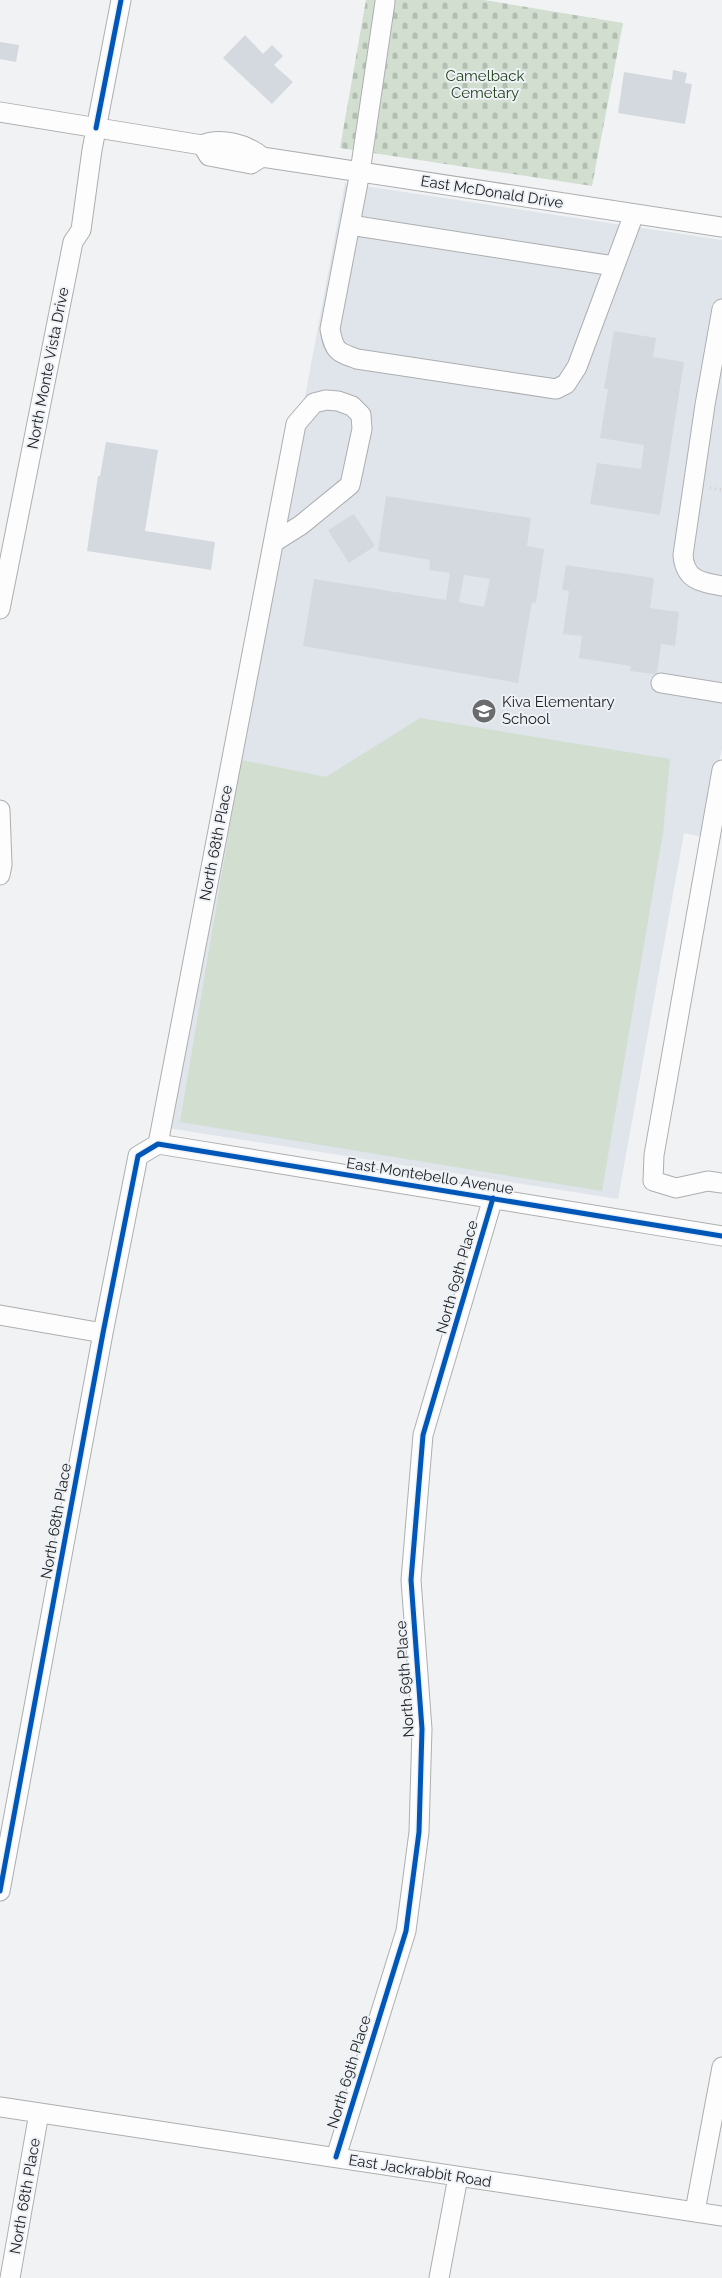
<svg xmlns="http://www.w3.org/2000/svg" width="722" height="2278" font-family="Raleway,sans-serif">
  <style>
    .built { fill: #dfe5eb }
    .cemetery { fill: url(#cemetery-stones) }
    .garden { fill: #d1ded0 }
    .building { fill: #d4d9e0; fill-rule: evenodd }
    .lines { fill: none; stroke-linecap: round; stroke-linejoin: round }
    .minor-casing { stroke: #adaeb0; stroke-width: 21 }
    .path { stroke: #cecfcf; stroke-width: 3; stroke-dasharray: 1 4; stroke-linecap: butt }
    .minor { stroke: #fdfdfd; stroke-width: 19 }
    .cycleway-casing { stroke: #eef2f6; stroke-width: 8 }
    .cycleway { stroke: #0057b8; stroke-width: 5 }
    .labels { text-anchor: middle; stroke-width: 4; stroke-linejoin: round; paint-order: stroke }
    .park-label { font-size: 15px; fill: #20421a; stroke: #eef2f6 }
    .street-label { font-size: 15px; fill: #212224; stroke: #eef2f6 }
    .poi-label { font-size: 15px; fill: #212224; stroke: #eef2f6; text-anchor: start }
  </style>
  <defs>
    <pattern id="cemetery-stones" width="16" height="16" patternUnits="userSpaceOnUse" patternTransform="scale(1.25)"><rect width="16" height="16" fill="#d1ded0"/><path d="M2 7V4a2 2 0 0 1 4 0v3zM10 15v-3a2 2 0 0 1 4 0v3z" fill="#b3beb2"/></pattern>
  </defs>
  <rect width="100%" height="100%" fill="#f0f2f4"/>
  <!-- built -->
  <path class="built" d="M 345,183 L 722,240 L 722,748 L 704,837 L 684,833 L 618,1199 L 168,1128 Z"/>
  <!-- cemetery -->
  <path class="cemetery" d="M 366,0 L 484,0 L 623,23 L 592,186 L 340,148 Z"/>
  <!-- garden -->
  <path class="garden" d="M 420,718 L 670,759 L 663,833 L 602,1191 L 180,1122 L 241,760 L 326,777 Z"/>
  <!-- building -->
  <path class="building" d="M 245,35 L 263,54 L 272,45 L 283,56 L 274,65 L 293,82 L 272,104 L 223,58 Z
    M 0,42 L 19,45 L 16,62 L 0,59 Z
    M 673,70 L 687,73 L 685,83 L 692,84 L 685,124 L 618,113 L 624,72 L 672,80 Z
    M 614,331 L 656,338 L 653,357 L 684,362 L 660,515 L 590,504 L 597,463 L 641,469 L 644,445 L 600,438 L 608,389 L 604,389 Z
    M 106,442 L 158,450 L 145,531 L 215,542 L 211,570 L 87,551 L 98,476 L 100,476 Z
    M 386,496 L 531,518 L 527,546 L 544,549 L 536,603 L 532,602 L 518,683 L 303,646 L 314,579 L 446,600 L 450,573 L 429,570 L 430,560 L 378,551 ZM 464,575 L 490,579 L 484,607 L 459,602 Z
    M 354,514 L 375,546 L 349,563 L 328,530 Z
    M 566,565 L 654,578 L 650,608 L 679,612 L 675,646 L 661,644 L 657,673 L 654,674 L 630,671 L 631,666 L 579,658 L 582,636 L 563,634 L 569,591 L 562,590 Z"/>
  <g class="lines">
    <defs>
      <path id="minor" d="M 385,2 L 360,172 L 330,329 C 334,351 337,352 357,359 L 556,389 L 566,384 L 577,367 L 634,214
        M 0,112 L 202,145 C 220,137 247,144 262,157 L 722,227
        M 202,145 L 209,156 L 251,164 L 262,157
        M 350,225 L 614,266
        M 722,309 L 705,405 L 683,555 C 685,580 700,582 722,586
        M 0,609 L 73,242 L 81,230 L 92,150 L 121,0
        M 661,683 L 722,693
        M 722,770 L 654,1155 L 653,1181 L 676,1188 L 708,1181 L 722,1183
        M 0,810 L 2,865 L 0,875
        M 158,1144 L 296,424 L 314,403 L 326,400 L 338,401 L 352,406 L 361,415 L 362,429 L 350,485 L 301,525 L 274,542
        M 0,1315 L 103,1333
        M 0,1891 L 103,1333 L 138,1156 L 158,1144 L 722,1236
        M 0,2107 L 722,2216
        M 336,2157 L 406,1931 L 419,1832 L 422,1729 L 411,1580 L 423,1435 L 493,1198
        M 695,2211 L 722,2067
        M 10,2278 L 39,2113
        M 439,2278 L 458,2177"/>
    </defs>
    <!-- minor casing -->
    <use href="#minor" class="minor-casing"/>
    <!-- path -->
    <path class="path" d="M 710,488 L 722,490"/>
    <!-- minor -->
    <use href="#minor" class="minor"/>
    <defs>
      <path id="cycleway" d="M 96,128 L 121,0
        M 0,1891 L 103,1333 L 138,1156 L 158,1144 L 722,1236
        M 336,2157 L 406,1931 L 419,1832 L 422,1729 L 411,1580 L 423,1435 L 493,1198"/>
    </defs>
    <!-- cycleway casing -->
    <use href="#cycleway" class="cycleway-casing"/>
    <!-- cycleway -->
    <use href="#cycleway" class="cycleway"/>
  </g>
  <!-- icons -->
  <defs>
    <symbol id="school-disc" viewBox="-11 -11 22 22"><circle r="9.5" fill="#696b6d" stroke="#eef2f6"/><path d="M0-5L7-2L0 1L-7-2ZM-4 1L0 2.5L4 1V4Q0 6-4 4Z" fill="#fff"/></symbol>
  </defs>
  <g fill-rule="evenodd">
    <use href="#school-disc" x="470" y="697" width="28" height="28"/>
  </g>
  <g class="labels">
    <!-- park labels -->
    <g class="park-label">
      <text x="485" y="81">Camelback<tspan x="485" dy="17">Cemetary</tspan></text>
    </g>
    <!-- street labels -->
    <g class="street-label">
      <text transform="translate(492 192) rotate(9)" y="5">East McDonald Drive</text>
      <text transform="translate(48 368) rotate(-79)" y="5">North Monte Vista Drive</text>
      <text transform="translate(216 843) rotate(-79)" y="5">North 68th Place</text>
      <text transform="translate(430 1176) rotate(9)" y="5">East Montebello Avenue</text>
      <text transform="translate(457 1277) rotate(-74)" y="5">North 69th Place</text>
      <text transform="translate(56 1521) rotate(-80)" y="5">North 68th Place</text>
      <text transform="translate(405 1679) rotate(-94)" y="5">North 69th Place</text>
      <text transform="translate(349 2072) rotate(-73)" y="5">North 69th Place</text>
      <text transform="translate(420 2171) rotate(9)" y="5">East Jackrabbit Road</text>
      <text transform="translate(25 2196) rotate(-80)" y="5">North 68th Place</text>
    </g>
    <!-- poi labels -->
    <g class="poi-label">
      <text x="502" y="707">Kiva Elementary<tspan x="502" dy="17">School</tspan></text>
    </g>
  </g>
</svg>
